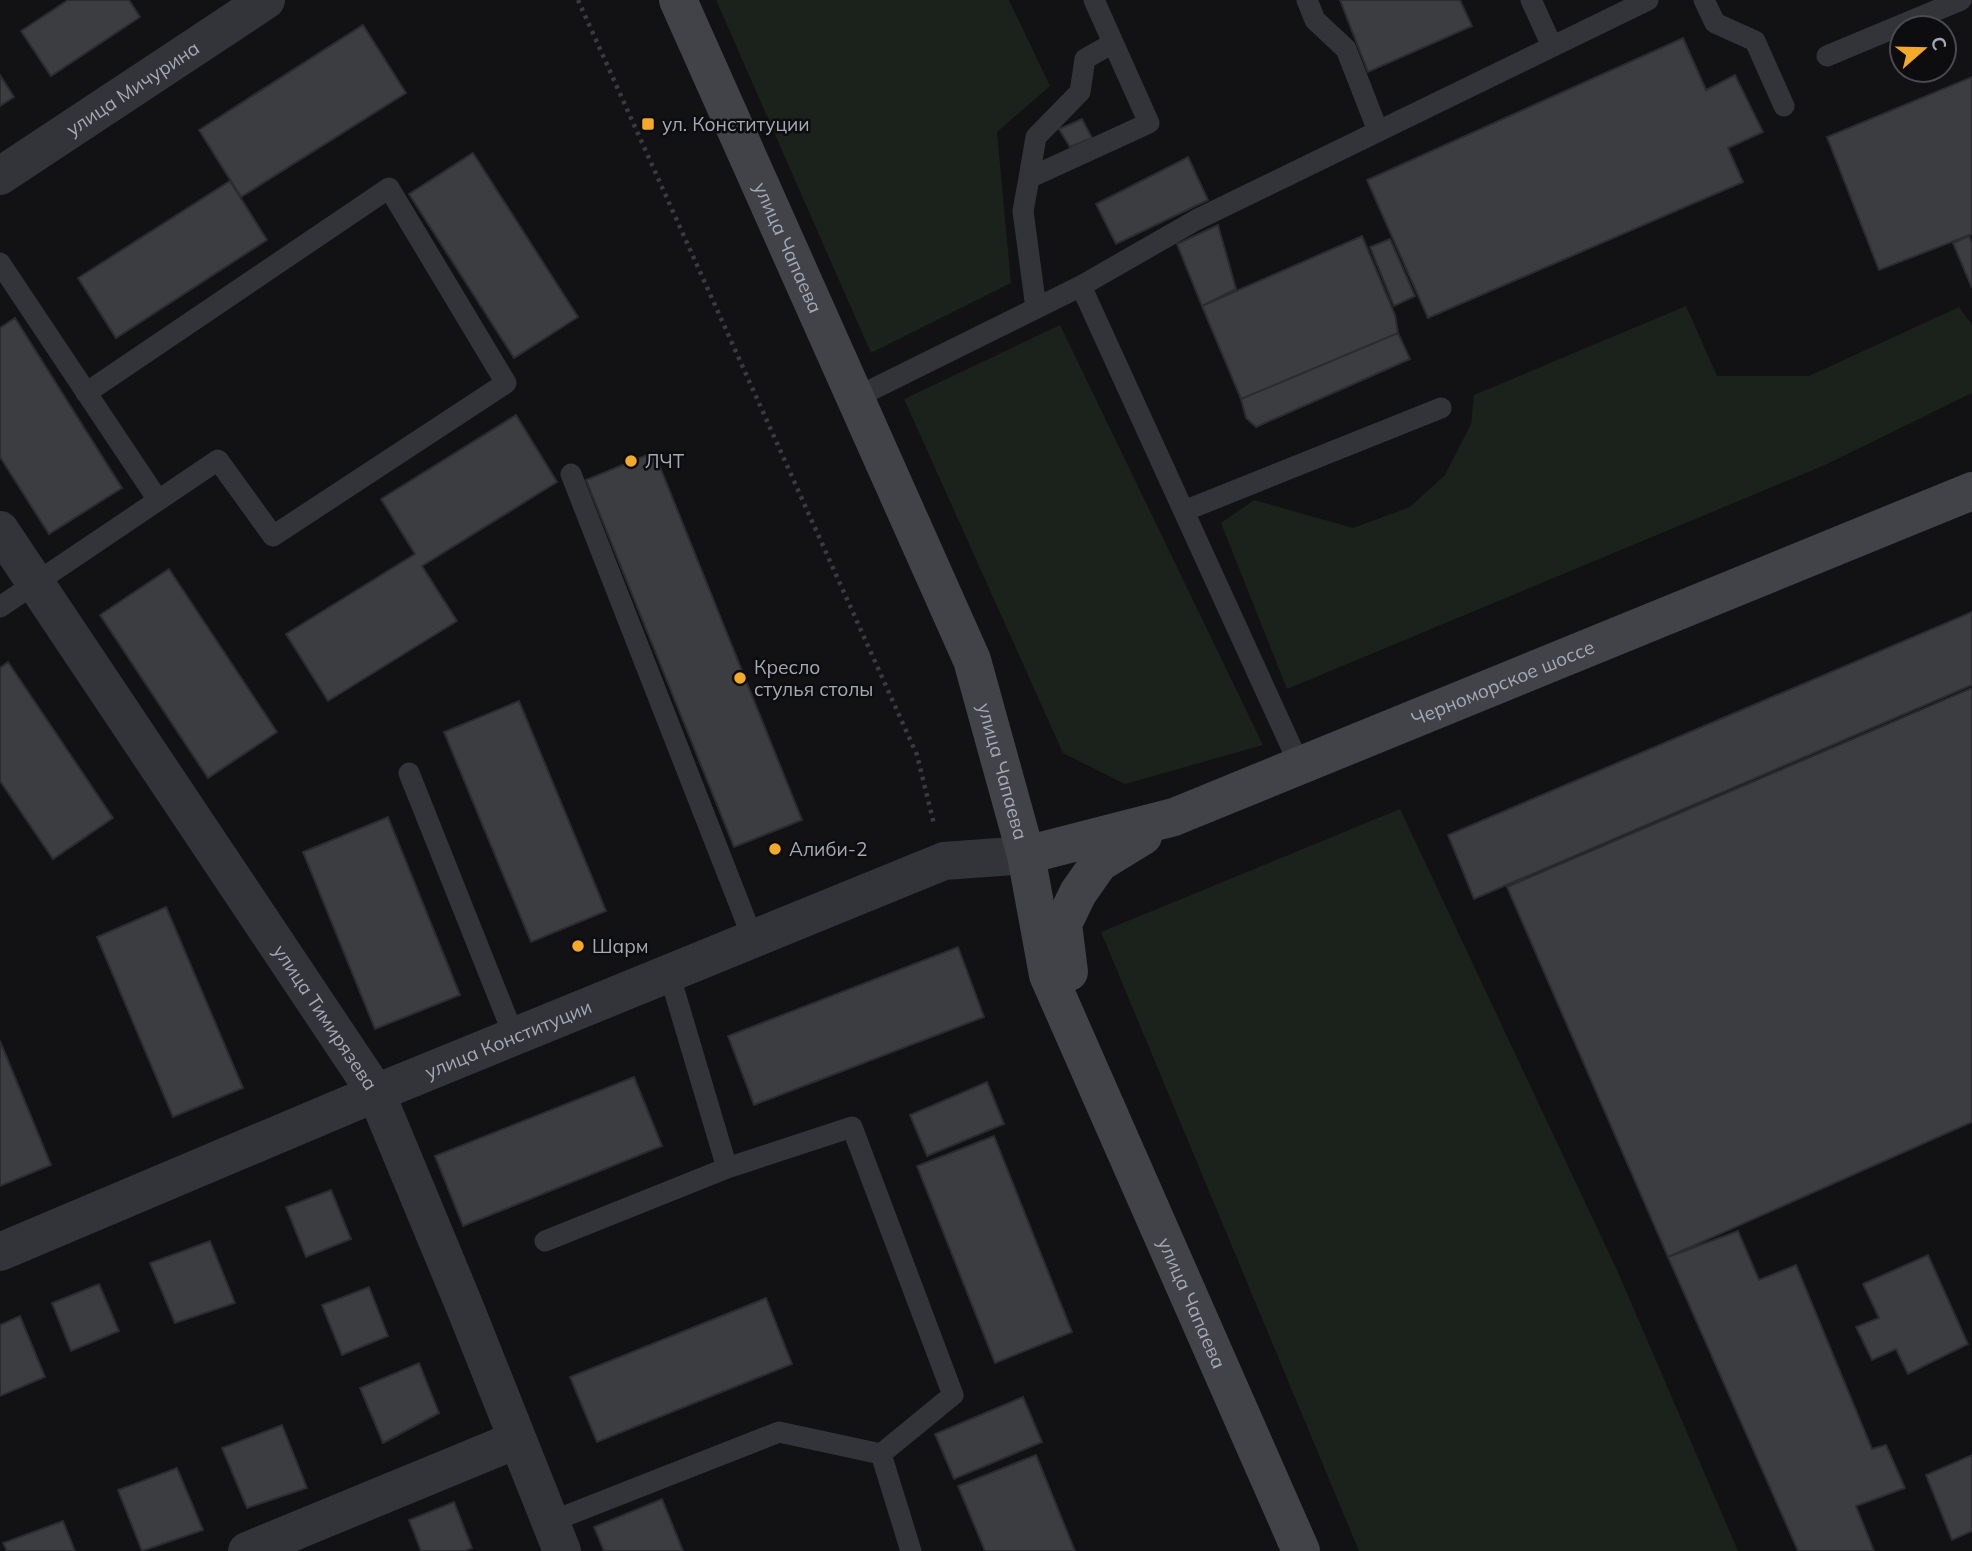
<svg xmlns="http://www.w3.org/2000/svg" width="1972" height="1551" font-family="Mulish,sans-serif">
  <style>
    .green { fill: #1a221b }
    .building { fill: #3c3d41; stroke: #2c2c30; stroke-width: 2 }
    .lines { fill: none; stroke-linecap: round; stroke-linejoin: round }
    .path { stroke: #393b40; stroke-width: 4.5; stroke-dasharray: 3.5 5; stroke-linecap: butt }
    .service { stroke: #333439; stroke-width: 21 }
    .minor { stroke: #333439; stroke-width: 38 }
    .tertiary { stroke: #333439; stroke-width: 38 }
    .secondary { stroke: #414349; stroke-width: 38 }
    .poi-dot { fill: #f5a929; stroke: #0d0d0f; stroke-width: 2.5 }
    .labels { text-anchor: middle; stroke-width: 5; stroke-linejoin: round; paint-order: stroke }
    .street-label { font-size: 19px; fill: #a3a9b5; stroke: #0d0d0f }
    .poi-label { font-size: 19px; fill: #a3a9b5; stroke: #0d0d0f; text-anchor: start }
  </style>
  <rect width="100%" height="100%" fill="#121214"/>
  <!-- green -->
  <path class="green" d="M 716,0 L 1009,0 L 1050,86 L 997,132 L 1011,283 L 871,353 Z
    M 1686,306 L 1717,376 L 1809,376 L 1959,307 L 1972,325 L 1972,393 L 1825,465 L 1287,689 L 1221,523 L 1254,500 L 1353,528 L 1410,507 L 1445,475 L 1471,424 L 1474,395 Z
    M 1060,325 L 1263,745 L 1125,784 L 1063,753 L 904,399 Z
    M 1400,809 L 1617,1270 L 1738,1551 L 1359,1551 L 1101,932 Z"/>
  <!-- building -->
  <path class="building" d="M 68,0 L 129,0 L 140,17 L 51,76 L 21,31 Z
    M 1340,0 L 1460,0 L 1472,26 L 1368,72 Z
    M 363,25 L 406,93 L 241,197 L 199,130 Z
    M 1683,38 L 1706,90 L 1735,75 L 1763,132 L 1728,148 L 1743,182 L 1428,318 L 1367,180 Z
    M 0,75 L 14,97 L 0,106 Z
    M 1972,77 L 1972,234 L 1879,270 L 1827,137 Z
    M 1082,119 L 1092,138 L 1070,147 L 1059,129 Z
    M 473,153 L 578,317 L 514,358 L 409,194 Z
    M 1188,157 L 1208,200 L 1116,244 L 1096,204 Z
    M 230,181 L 267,240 L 116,338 L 78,278 Z
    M 1218,225 L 1236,289 L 1202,306 L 1177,244 Z
    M 1362,236 L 1395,315 L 1398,333 L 1241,399 L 1202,306 Z
    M 1969,236 L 1972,243 L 1972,288 L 1953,243 Z
    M 1390,239 L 1415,296 L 1394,306 L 1370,247 Z
    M 15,318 L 122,488 L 49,534 L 0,457 L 0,328 Z
    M 1398,333 L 1410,359 L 1256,427 L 1246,418 L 1241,399 Z
    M 516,415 L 557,482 L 422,566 L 457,621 L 328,701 L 286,634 L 415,554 L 381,499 Z
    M 654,452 L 802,820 L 734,847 L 586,480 Z
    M 169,569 L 277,732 L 208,778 L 100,615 Z
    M 1972,612 L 1972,685 L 1474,899 L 1448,835 Z
    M 8,662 L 113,818 L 53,859 L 0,781 L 0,668 Z
    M 1972,688 L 1972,1122 L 1668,1257 L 1507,887 Z
    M 519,701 L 606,911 L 531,942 L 444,732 Z
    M 388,817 L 460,995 L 375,1029 L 303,852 Z
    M 166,907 L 243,1088 L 173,1117 L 97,937 Z
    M 958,947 L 984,1017 L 754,1105 L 728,1036 Z
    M 0,1041 L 51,1165 L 0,1186 Z
    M 634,1077 L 662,1146 L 463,1226 L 435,1156 Z
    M 987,1082 L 1004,1124 L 927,1156 L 910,1115 Z
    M 994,1136 L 1072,1332 L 995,1363 L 917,1166 Z
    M 331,1190 L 351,1239 L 306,1257 L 286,1207 Z
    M 1738,1231 L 1759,1280 L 1796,1265 L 1872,1449 L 1886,1445 L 1905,1488 L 1856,1506 L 1874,1551 L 1798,1551 L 1668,1257 Z
    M 210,1241 L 235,1303 L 175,1323 L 150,1263 Z
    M 1928,1255 L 1968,1344 L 1908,1374 L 1896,1349 L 1872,1360 L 1856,1327 L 1879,1318 L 1863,1284 Z
    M 99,1284 L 119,1331 L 71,1351 L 52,1303 Z
    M 369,1287 L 388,1336 L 342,1355 L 322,1305 Z
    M 766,1298 L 792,1364 L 597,1442 L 570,1377 Z
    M 20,1316 L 45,1377 L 0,1396 L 0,1325 Z
    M 419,1363 L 439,1413 L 383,1443 L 360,1388 Z
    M 1023,1397 L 1042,1442 L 954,1479 L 935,1434 Z
    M 282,1425 L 307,1488 L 247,1508 L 222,1448 Z
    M 1036,1455 L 1075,1551 L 985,1551 L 958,1486 Z
    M 1972,1455 L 1972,1531 L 1952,1540 L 1926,1475 Z
    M 177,1468 L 203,1530 L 142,1551 L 118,1490 Z
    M 662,1499 L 683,1551 L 604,1551 L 594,1527 Z
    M 454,1502 L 472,1548 L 465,1551 L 421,1551 L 409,1520 Z
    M 63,1521 L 75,1551 L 7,1551 L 3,1543 Z"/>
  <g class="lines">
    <!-- path -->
    <path class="path" d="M 578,0 L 917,755 L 934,824"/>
    <!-- service -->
    <path class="service" d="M 1307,0 L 1315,20 L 1346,49 L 1378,131
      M 1531,0 L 1552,46
      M 1704,0 L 1715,23 L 1755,41 L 1784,106
      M 1827,56 L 1961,0
      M 1029,178 L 1036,137 L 1080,92 L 1085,59 L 1113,43
      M 0,263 L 158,500
      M 1081,286 L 1196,220 L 1648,0
      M 1036,308 L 1023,211 L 1029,178 L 1149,123 L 1094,0
      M 855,398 L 1081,286 L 1300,766
      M 571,474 L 753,939
      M 1184,511 L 1441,408
      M 0,607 L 218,460 L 273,536 L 506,383 L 389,188 L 86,393
      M 409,773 L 514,1036
      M 669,973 L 727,1168 L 852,1127 L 953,1395 L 881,1454 L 911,1551
      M 545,1241 L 727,1168
      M 550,1522 L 779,1432 L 881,1454"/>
    <!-- minor -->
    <g class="minor">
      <path id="s1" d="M 0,176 L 266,0"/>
      <path id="s2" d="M 0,530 L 376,1093 L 464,1305 L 562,1551"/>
      <path d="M 247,1551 L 516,1440"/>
    </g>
    <!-- tertiary -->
    <path class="tertiary" id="s3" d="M 0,1252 L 376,1093 L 944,861 L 1026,855"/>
    <!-- secondary -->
    <g class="secondary">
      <path id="s4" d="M 678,0 L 972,660 L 1026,855 L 1048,975 L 1301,1551"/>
      <path id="s5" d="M 1026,855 L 1174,817 L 1972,491"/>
      <path d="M 1069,972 L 1063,924 L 1078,893 L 1099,863 L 1143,836"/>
    </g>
  </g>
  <!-- markers -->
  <g class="poi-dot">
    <rect x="641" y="117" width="14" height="14" rx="3.5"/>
    <circle cx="631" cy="461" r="7"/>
    <circle cx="740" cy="678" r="7"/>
    <circle cx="775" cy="849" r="7"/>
    <circle cx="578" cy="946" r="7"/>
  </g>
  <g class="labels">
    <!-- street labels -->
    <g class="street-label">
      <text dy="7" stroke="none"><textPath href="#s1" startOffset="159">улица Мичурина</textPath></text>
      <text dy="7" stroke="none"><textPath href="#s4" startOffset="271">улица Чапаева</textPath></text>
      <text dy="7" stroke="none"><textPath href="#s5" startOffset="508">Черноморское шоссе</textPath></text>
      <text dy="7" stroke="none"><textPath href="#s4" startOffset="838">улица Чапаева</textPath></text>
      <text dy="7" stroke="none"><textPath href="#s2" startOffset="586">улица Тимирязева</textPath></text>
      <text dy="7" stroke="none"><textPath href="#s3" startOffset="551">улица Конституции</textPath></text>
      <text dy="7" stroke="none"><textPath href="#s4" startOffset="1405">улица Чапаева</textPath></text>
    </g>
    <!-- poi labels -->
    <g class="poi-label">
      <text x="662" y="131">ул. Конституции</text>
      <text x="645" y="468">ЛЧТ</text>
      <text x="754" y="674">Кресло<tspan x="754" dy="22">стулья столы</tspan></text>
      <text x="789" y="856">Алиби-2</text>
      <text x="592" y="953">Шарм</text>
    </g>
  </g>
  <!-- north arrow -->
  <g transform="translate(1923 49) rotate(70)"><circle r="33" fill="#0d0d0f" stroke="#494b51" stroke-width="2"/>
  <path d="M0-5L12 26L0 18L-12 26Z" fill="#f5a929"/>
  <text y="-10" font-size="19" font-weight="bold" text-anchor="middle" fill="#a3a9b5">С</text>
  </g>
</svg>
